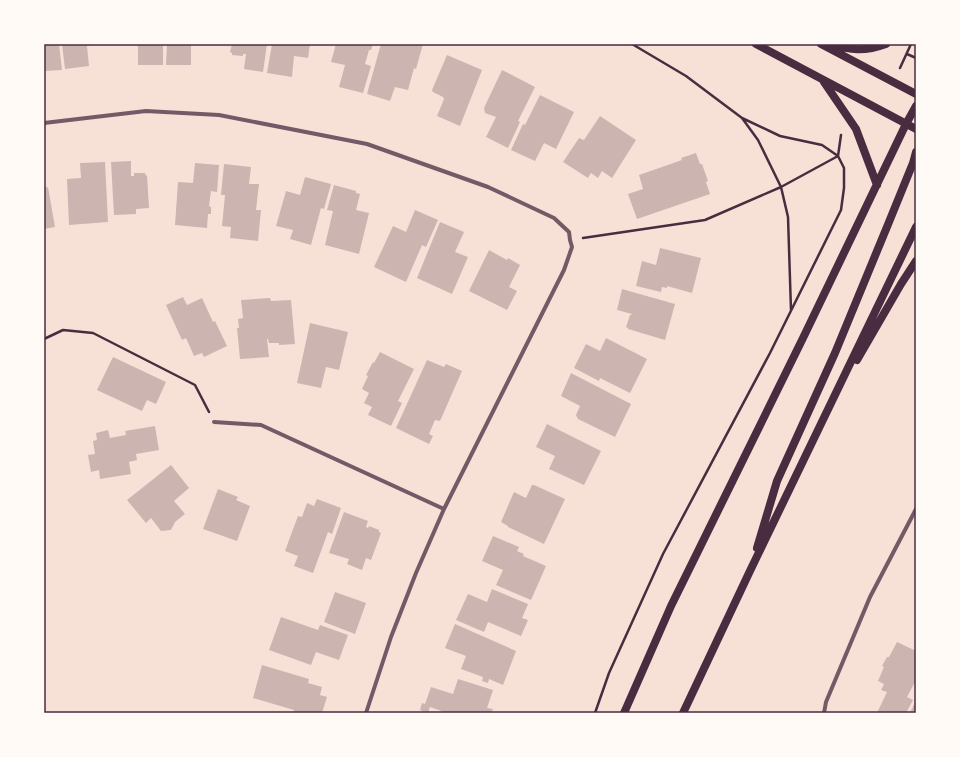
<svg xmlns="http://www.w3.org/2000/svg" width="960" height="757" font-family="'Alegreya Sans',sans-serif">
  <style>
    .building { fill: #ccb4b1 }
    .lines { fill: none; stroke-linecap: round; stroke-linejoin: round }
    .path { stroke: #4a2c40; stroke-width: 2.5 }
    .minor { stroke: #755966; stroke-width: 4 }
    .secondary { stroke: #4a2c40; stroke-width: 8 }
    .neatline { fill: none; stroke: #4a2c40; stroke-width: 1.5 }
  </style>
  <rect width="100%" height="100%" fill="#f7e1d7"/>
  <!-- building -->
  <path class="building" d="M 44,44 L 59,44 L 62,70 L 44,71 Z
    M 62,44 L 93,44 L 93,45 L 87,46 L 89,66 L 65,69 Z
    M 138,44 L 163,44 L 163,65 L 138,65 Z
    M 167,44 L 191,44 L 191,65 L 166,65 Z
    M 232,44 L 267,44 L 263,72 L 244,69 L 246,54 L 243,54 L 243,56 L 232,55 L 232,53 L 230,52 Z
    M 272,44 L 310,44 L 308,58 L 294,56 L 292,77 L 267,73 Z
    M 336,44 L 373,44 L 371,50 L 369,50 L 365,64 L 371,66 L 363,93 L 339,87 L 345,65 L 331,62 Z
    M 381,44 L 423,44 L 416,69 L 414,68 L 408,90 L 395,87 L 390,101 L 367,94 Z
    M 447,55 L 482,70 L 460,126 L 437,116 L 444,99 L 443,97 L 433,92 L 432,90 Z
    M 502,70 L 535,87 L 518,121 L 520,122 L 508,148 L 486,137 L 496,117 L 485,113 L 484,108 Z
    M 540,95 L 574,112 L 556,149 L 544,143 L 535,161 L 511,150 L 523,124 L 525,125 Z
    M 600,116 L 636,140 L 612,178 L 602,171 L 598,178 L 591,173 L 588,178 L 563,162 L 579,138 L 584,140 Z
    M 696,153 L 700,164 L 702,164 L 708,181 L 706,182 L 710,194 L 637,219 L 628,194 L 643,189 L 639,175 L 682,160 L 681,158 Z
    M 131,161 L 131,176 L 134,176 L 134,173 L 145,173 L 146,176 L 147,175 L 149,208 L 136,209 L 136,214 L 114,215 L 111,162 Z
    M 105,162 L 108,222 L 69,225 L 67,179 L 81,178 L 80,163 Z
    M 195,163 L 219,165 L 217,192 L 211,191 L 209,206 L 211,207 L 211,214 L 208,214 L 207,228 L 175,225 L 178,182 L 193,183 Z
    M 224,164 L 251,167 L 249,184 L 259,184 L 256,210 L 261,210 L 258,241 L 230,238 L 231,227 L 222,226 L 225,195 L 221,195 Z
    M 305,177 L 331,184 L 324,209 L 321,208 L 311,245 L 290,239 L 293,230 L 276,226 L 286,191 L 300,195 Z
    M 334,185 L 356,191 L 356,193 L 360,194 L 356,210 L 369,213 L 359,254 L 325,245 L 333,211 L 327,210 Z
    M 48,187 L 55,227 L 44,229 L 44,188 Z
    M 415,210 L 438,220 L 426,247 L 422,245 L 406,282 L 374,267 L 393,226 L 406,232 Z
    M 440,222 L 464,232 L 455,252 L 468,257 L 452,294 L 417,278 Z
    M 660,248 L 701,258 L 692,293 L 667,286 L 667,288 L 662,287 L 661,292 L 636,286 L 642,261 L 656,265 Z
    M 489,250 L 507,260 L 508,258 L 520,265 L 509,287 L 517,291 L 507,310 L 469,291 Z
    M 622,289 L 675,304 L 665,340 L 628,329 L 628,328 L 626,327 L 630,315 L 631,315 L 632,314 L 617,310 Z
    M 183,297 L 187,305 L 202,298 L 213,322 L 215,321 L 227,346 L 204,357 L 202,353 L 194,356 L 186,338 L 182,340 L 166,305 Z
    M 270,298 L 271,301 L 291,300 L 295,344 L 279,345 L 279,343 L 269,343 L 268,339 L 267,339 L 269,357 L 240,359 L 237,328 L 239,328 L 238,319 L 243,318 L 241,300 Z
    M 310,323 L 348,332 L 339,370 L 326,367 L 321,388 L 297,383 Z
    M 606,338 L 647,359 L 630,393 L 600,378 L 599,381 L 574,368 L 586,344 L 600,351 Z
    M 380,352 L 414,369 L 398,401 L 402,403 L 391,426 L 368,415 L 372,407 L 364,403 L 369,393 L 362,389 L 368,376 L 366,375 L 373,362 L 374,363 Z
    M 113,357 L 166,382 L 156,404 L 147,400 L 142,411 L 97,390 Z
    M 427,360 L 444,367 L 446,364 L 462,371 L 440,421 L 435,420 L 429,434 L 433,436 L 429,444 L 396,428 Z
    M 571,373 L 631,404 L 615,437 L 578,419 L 576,415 L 580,406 L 561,396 Z
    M 547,424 L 601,451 L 584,485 L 549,469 L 555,456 L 536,447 Z
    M 155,426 L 159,450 L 136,454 L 137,460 L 129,462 L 131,474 L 100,479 L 99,470 L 91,472 L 88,455 L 95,454 L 93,441 L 97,440 L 96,433 L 108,430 L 110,438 L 126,435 L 125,431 Z
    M 171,465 L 189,488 L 174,501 L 185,514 L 175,522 L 171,530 L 161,531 L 151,518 L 146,523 L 127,500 Z
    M 532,485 L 534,485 L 565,499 L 544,544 L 508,527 L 508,526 L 501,522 L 514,492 L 526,498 Z
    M 218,489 L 238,497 L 236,500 L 250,506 L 237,541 L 203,529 Z
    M 317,499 L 341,508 L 332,534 L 328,532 L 313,573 L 294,566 L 298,556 L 285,551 L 298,516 L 302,517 L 307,503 L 314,506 Z
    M 344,512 L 368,521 L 366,527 L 368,528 L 369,526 L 379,530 L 379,532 L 381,533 L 371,560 L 366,558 L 362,570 L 347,564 L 349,559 L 329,553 Z
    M 493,536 L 519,547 L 517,551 L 524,554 L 523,556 L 546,566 L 531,600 L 496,585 L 503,570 L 482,561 Z
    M 492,589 L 528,604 L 522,618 L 528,620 L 521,636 L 488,622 L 484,632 L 456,620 L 468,594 L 487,602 Z
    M 335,592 L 366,603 L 355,634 L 324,622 Z
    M 281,617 L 318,630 L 320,625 L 348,635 L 339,660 L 316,652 L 311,665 L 269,650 Z
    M 455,624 L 516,651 L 503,685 L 489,679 L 488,683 L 482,681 L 483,677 L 461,669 L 466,656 L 445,648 Z
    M 897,642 L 916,651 L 916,680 L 907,697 L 913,700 L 906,713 L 877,713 L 887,692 L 881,690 L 884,684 L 878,681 L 884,667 L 882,666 L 887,657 L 889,657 Z
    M 262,665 L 309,679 L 308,683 L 322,687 L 320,695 L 327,697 L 322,713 L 293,713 L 294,710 L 253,698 Z
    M 458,679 L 493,690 L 487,708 L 493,709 L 491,713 L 447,713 L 430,707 L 428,713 L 420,710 L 422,703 L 425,704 L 431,687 L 453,694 Z
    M 916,700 L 916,713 L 910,713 Z"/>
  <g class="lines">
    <!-- path -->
    <path class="path" d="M 632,44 L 686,76 L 742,118 L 758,140 L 781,187 L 788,217 L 791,310
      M 907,54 L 916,58
      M 900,68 L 911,44
      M 583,238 L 705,220 L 781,187 L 838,156 L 822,145 L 780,136 L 742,118
      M 44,339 L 63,330 L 93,333 L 195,385 L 209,412
      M 595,713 L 609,673 L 663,554 L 770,353 L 841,210 L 844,188 L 844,168 L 838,156 L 841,135"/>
    <!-- minor -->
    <path class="minor" d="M 44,123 L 146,111 L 219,115 L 367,144 L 488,187 L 554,218 L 569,232 L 570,240 L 572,247 L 564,270 L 444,509 L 416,573 L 391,637 L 366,713
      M 214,422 L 261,425 L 444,509
      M 824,713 L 826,702 L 870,597 L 916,509"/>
    <!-- secondary -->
    <path class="secondary" d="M 756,44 L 916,129
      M 821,44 L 916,94
      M 829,44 C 851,50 864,52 886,44
      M 824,82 L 856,129 L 877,185
      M 857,360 L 901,284 L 916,261
      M 757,548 L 777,481 L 835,353 L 889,222 L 913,163 L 916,152
      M 624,713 L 671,606 L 803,338 L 906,124 L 916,106
      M 683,713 L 749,573 L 916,227"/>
  </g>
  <!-- border -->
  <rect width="960" height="757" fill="none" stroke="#fffaf5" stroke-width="90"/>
  <rect x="45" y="45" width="870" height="667" class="neatline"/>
</svg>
